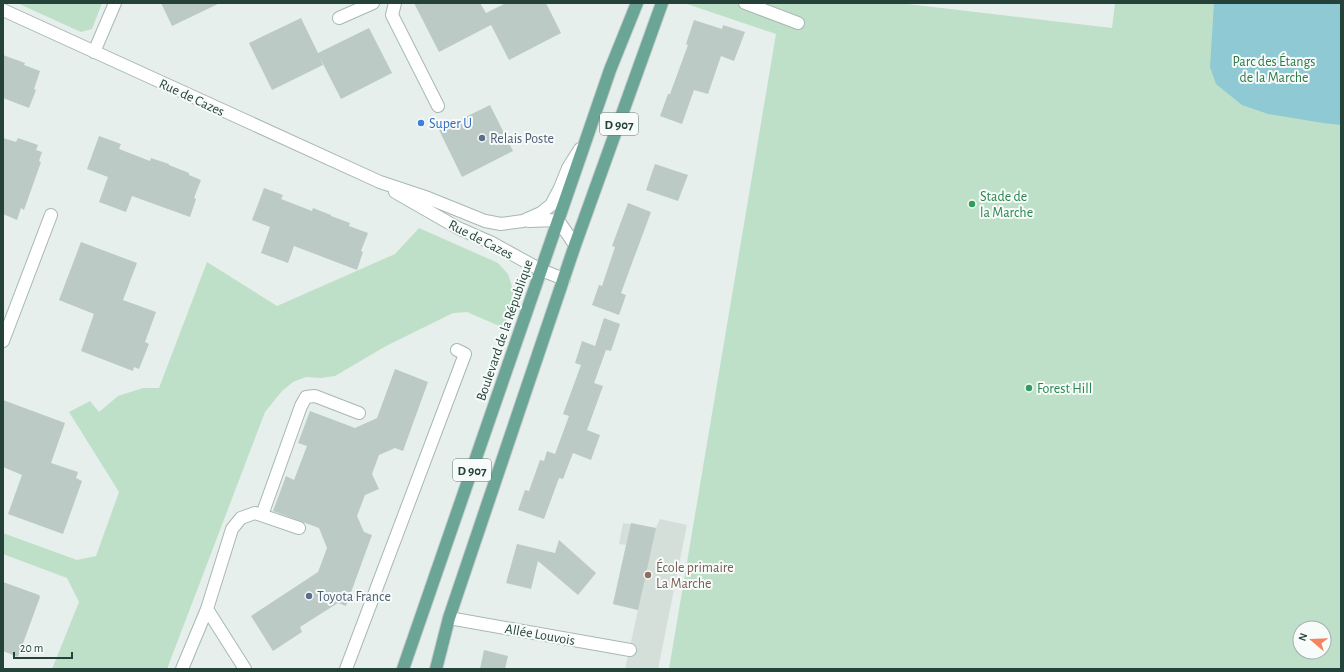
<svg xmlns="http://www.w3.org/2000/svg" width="1344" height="672" font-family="'Alegreya Sans',sans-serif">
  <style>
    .built { fill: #d4dfda }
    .green { fill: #bfe0c8; fill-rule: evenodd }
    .water { fill: #8ec9d4 }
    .building { fill: #bbcac4 }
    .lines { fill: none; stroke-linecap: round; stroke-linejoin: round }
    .minor-casing { stroke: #a8b8b2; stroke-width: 14 }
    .major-casing { stroke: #c2cac8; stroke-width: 14 }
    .minor { stroke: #fff; stroke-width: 12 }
    .major { stroke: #6aa596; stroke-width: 12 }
    .shop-dot { fill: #3f7fe0; stroke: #f7fbf9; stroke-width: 1.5 }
    .service-dot { fill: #5c6f8a; stroke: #f7fbf9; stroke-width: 1.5 }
    .leisure-dot { fill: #2e9e5b; stroke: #f7fbf9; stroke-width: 1.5 }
    .education-dot { fill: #8d6e63; stroke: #f7fbf9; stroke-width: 1.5 }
    .labels { text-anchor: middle; stroke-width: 4; stroke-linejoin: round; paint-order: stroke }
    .shield { fill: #f7fbf9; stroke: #637a73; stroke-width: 1 }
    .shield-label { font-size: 13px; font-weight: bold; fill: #24423a }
    .park-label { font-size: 14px; fill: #2d7a4b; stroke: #f7fbf9 }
    .street-label { font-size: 14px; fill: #24423a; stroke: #f7fbf9 }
    .shop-label { font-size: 14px; fill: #366cbe; stroke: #f7fbf9; text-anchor: start }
    .service-label { font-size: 14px; fill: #4e5e75; stroke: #f7fbf9; text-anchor: start }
    .leisure-label { font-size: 14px; fill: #27864d; stroke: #f7fbf9; text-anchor: start }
    .education-label { font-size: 14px; fill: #785e54; stroke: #f7fbf9; text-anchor: start }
  </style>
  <rect width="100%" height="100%" fill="#e6efeb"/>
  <!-- built -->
  <path class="built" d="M 660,519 L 687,525 L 658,669 L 625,669 L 638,610 L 613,604 L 626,545 L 619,544 L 623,523 L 656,528 Z"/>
  <!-- green -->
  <path class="green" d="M 17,3 L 102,3 L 92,29 L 81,32 Z
    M 684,3 L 899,3 L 1112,28 L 1115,3 L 1341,3 L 1341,669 L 669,669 L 776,34 ZM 1300,628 L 1324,628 L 1324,652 L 1300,652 Z
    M 419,228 L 498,263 L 508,274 L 515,296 L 504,328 L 467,312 L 453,313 L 386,346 L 335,376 L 321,378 L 306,377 L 293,382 L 282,391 L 265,412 L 167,669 L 52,669 L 79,602 L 67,578 L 3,554 L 3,533 L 77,560 L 96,556 L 119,492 L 69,412 L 90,401 L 99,412 L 118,396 L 143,388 L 159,388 L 207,262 L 277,306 L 395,254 Z"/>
  <!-- water -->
  <path class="water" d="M 1214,3 L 1341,3 L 1341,125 L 1323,123 L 1268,114 L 1242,105 L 1216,84 L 1210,67 Z"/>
  <!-- building -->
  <path class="building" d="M 161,3 L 220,3 L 172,26 Z
    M 414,3 L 480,3 L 486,13 L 506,3 L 546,3 L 561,33 L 509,60 L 491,25 L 439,52 Z
    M 301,18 L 318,53 L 369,28 L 392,73 L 341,99 L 320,58 L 323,65 L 272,90 L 249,43 Z
    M 694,20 L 722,29 L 723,25 L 745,32 L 734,61 L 721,56 L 708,94 L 694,90 L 682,124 L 660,116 L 668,94 L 670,94 L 688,45 L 686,44 Z
    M 3,55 L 25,63 L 24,65 L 40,71 L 34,89 L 36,90 L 29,108 L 3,98 Z
    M 490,105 L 513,151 L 462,177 L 439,130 Z
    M 99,136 L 121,144 L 119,149 L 150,161 L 151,158 L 169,164 L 169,165 L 189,173 L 189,175 L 201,180 L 194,198 L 196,199 L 190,217 L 132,196 L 126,212 L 99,202 L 108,177 L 87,169 Z
    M 3,138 L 16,142 L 18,138 L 38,145 L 36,150 L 42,152 L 39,161 L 41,162 L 24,210 L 21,208 L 17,220 L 3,214 Z
    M 655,164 L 688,175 L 678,201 L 646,190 Z
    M 264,188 L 283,195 L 281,199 L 312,211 L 313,208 L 331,215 L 331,216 L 350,223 L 349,226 L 368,233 L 361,251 L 363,252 L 357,270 L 294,246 L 288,263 L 261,253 L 270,227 L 252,220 Z
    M 628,203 L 651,212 L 621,293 L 626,295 L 619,315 L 592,305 L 599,285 L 602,286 L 615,247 L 612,246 Z
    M 81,242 L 137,263 L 123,300 L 156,312 L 145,342 L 149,344 L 139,369 L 134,367 L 133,371 L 81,351 L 94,314 L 59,300 Z
    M 604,318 L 620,324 L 611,351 L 606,350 L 594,383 L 603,386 L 587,430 L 600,435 L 591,460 L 573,453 L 563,479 L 559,478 L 544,519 L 518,510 L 525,490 L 529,491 L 540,460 L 544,461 L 547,451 L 555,454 L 569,416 L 563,414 L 581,365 L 575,363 L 582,341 L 595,346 Z
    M 395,369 L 428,382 L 403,451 L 395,448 L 379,455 L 372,474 L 379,489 L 365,495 L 357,516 L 364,532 L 372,535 L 346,606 L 338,603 L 300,627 L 302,632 L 273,651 L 251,616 L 318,572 L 327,548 L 319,528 L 273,511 L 286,476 L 294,480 L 307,446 L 298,443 L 310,411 L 355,428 L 377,418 Z
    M 3,400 L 65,423 L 51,463 L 78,472 L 76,478 L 82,481 L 63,534 L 8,514 L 22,475 L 3,467 Z
    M 631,523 L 656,528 L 638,610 L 613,604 Z
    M 559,540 L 596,573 L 578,595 L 538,561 L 531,589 L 506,583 L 517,544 L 555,553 Z
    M 3,582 L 39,595 L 40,597 L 18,657 L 3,651 Z
    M 484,650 L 508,656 L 505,669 L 480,669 Z"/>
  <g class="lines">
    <defs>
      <path id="minor" d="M 395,3 L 392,15 L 438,106
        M 745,3 L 798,23
        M 3,10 L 380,182 L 428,198 L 485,221 L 501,224 L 523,221 L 541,213 L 551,205 L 560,188 L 568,168 L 580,149
        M 339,18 L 373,3
        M 94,52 L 115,3
        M 395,192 L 458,228 L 492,243 L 541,270 L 564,279
        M 529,221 L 558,220 L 575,245
        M 3,341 L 51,215
        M 262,515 L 301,406 L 306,397 L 315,396 L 359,413
        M 449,618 L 630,650
        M 182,669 L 207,609
        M 245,669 L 207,609 L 232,529 L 241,518 L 255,513 L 299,528
        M 346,669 L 465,354 L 457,350"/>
      <path id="major" d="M 403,669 L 587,137 L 610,70 L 637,3
        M 436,669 L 449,618 L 575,245 L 662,3"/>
    </defs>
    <!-- minor casing -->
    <use href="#minor" class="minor-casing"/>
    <!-- major casing -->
    <use href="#major" class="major-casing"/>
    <!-- minor -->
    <use href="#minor" class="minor"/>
    <!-- major -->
    <use href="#major" class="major"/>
  </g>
  <!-- markers -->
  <circle class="shop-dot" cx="421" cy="123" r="4"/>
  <g class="service-dot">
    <circle cx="482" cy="138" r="4"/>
    <circle cx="309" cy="596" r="4"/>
  </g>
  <g class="leisure-dot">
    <circle cx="972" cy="204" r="4"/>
    <circle cx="1029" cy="388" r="4"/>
  </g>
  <circle class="education-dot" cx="648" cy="575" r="4"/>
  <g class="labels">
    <!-- shield labels -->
    <g class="shield">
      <rect x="600" y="113" width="38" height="22" rx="3"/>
      <rect x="453" y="459" width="38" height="22" rx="3"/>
    </g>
    <g class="shield-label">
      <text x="619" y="129">D 907</text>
      <text x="472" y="475">D 907</text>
    </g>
    <!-- park labels -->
    <g class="park-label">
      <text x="1274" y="66">Parc des Étangs<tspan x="1274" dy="16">de la Marche</tspan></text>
    </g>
    <!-- street labels -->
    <g class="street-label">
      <text transform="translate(192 97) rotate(25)" y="5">Rue de Cazes</text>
      <text transform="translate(481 239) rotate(27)" y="5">Rue de Cazes</text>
      <text transform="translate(504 330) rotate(-71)" y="5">Boulevard de la République</text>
      <text transform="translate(540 634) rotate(10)" y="5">Allée Louvois</text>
    </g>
    <!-- shop labels -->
    <g class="shop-label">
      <text x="429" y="128">Super U</text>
    </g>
    <!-- service labels -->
    <g class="service-label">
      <text x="490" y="143">Relais Poste</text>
      <text x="317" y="601">Toyota France</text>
    </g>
    <!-- leisure labels -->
    <g class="leisure-label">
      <text x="980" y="201">Stade de<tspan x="980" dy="16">la Marche</tspan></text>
      <text x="1037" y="393">Forest Hill</text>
    </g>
    <!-- education labels -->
    <g class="education-label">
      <text x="656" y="572">École primaire<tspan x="656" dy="16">La Marche</tspan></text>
    </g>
  </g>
  <!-- border -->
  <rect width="1344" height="672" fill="none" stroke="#24423a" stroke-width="8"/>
  <!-- north arrow -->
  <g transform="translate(1312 640) rotate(289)"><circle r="19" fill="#f7fbf9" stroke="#a3b1ad"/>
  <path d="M0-3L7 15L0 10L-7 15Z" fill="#f4845f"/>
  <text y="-6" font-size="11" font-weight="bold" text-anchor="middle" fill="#24423a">N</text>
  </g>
  <!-- scale -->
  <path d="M14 652v6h58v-6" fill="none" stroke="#24423a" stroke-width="2"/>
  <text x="20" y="652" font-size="12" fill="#24423a" stroke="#f7fbf9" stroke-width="3" paint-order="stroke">20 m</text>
</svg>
